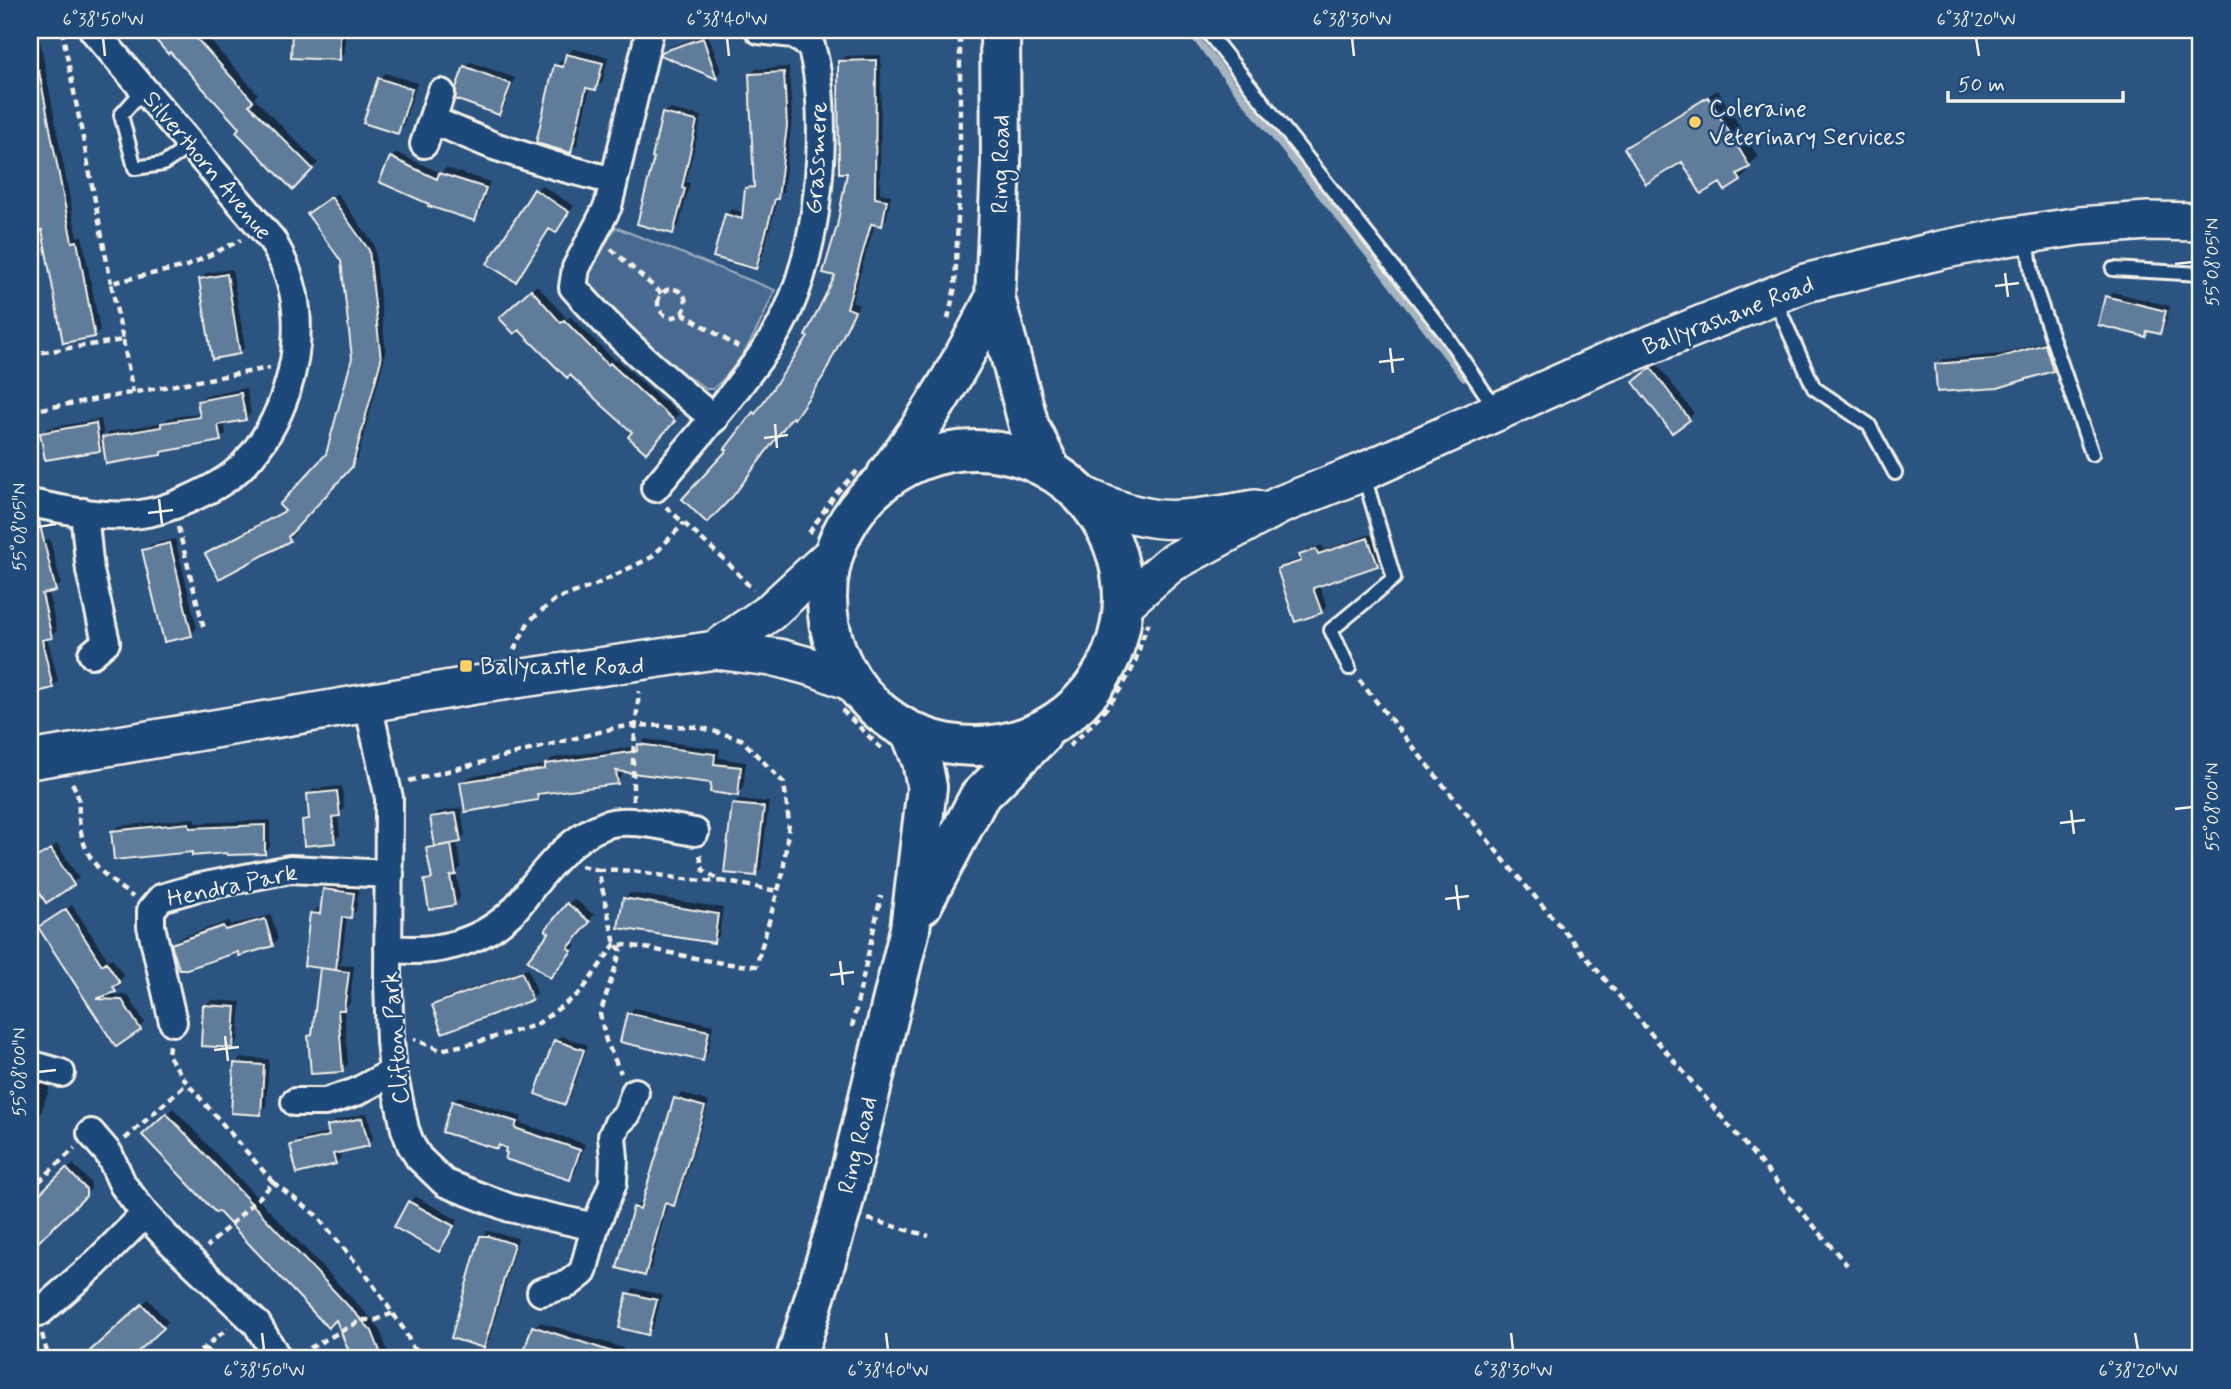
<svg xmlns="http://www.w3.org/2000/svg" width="2231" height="1389" font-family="Mynerve,sans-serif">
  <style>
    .green { fill: #496b90; stroke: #9eaebc; stroke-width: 2 }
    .shadow { fill: #0007 }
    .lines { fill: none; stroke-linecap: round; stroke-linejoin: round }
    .stream { stroke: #a7b4c0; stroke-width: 7 }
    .building { fill: #5e7b9a; stroke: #f4f1e8; stroke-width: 2 }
    .service-casing { stroke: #f4f1e8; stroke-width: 18 }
    .minor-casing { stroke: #f4f1e8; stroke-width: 32 }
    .secondary-casing { stroke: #f4f1e8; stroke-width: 42 }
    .primary-casing { stroke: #f4f1e8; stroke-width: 44 }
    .path { stroke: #f4f1e8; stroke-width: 4.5; stroke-dasharray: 7 5; stroke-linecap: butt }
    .service { stroke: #1f4a7a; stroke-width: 12 }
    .minor { stroke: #1f4a7a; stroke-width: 26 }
    .secondary { stroke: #1f4a7a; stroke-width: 37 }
    .primary { stroke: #1f4a7a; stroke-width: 38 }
    .ticks { fill: none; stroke: #f4f1e8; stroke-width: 2.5 }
    .poi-dot { fill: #ffd166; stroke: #1f4a7a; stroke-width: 2.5 }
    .labels { text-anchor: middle; stroke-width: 5; stroke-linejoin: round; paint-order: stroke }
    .poi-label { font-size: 24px; fill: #f4f1e8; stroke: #1f4a7a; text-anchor: start }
    .street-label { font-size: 24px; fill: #f4f1e8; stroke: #1f4a7a }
    .neatline { fill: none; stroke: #f4f1e8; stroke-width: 2.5 }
    .ticks-label { font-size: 18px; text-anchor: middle; fill: #f4f1e8 }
  </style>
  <rect width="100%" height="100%" fill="#2c5481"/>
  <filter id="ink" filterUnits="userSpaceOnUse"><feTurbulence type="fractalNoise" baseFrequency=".0143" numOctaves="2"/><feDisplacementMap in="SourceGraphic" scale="14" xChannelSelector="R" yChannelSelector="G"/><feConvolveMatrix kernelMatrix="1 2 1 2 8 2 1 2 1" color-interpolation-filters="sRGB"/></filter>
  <g filter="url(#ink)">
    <!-- green -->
    <path class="green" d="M 615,227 L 775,290 C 760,325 743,363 713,389 L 706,389 L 693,379 L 687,385 L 589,288 L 588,271 L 597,250 L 601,253 Z"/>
    <!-- shadow -->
    <path class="shadow" d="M 30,30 L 38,30 L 77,237 L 82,236 L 100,330 L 94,335 L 44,228 L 38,229 L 30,183 Z
      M 150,30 L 196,30 L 203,38 L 206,36 L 258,94 L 254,98 L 318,163 L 293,187 L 170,50 L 168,51 Z
      M 294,30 L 345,30 L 345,52 L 339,58 L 293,57 Z
      M 833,30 L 853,30 L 836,37 Z
      M 708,34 L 721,71 L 716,76 L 662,53 L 669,47 Z
      M 573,49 L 608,57 L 602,83 L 596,88 L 590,87 L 577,145 L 571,151 L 556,66 L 561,60 L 566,61 L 567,55 Z
      M 881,55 L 880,193 L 891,195 L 887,218 L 881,224 L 875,223 L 852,302 L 859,305 L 828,369 L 800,411 L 794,416 L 730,450 L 754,413 L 810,336 L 838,275 L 838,227 L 849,171 L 840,62 L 846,56 Z
      M 471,62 L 515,78 L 504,108 L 498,113 L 465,67 Z
      M 789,67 L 792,119 L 783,192 L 779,195 L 761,261 L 755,267 L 726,215 L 732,209 L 744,213 L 747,189 L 756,183 L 750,74 L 756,69 Z
      M 385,73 L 417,83 L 403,126 L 398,132 L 379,79 Z
      M 1718,90 L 1758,157 L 1747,167 L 1749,171 L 1740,180 L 1721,180 L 1683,160 L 1626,148 L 1635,139 Z
      M 669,109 L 702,116 L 686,182 L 690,183 L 679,226 L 673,232 L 656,157 L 663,114 Z
      M 397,153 L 441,173 L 446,168 L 490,182 L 480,213 L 474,219 L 431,203 L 391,158 Z
      M 541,185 L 574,206 L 556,231 L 551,228 L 522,274 L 516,280 L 536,191 Z
      M 337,193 L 374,244 L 386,353 L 357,460 L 293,530 L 295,533 L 289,539 L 219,577 L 207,555 L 213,549 L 286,509 L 327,455 L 354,358 L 342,260 L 315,208 Z
      M 232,269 L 245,347 L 239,353 L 201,279 L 206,273 Z
      M 537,285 L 567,319 L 570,316 L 615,361 L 617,359 L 663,402 L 664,400 L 679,414 L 646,450 L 635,432 L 519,327 L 501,318 Z
      M 2113,292 L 2170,306 L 2165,326 L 2159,332 L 2150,330 L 2145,335 L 2107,297 Z
      M 2051,340 L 2058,364 L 2052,370 L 1937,365 L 1943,359 L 2002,354 Z
      M 1657,364 L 1694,413 L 1689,418 L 1641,376 Z
      M 246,388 L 251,413 L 245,419 L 224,422 L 226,434 L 220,439 L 164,449 L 161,453 L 105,444 L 99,449 L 42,434 L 48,428 L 101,419 L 104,437 L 109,432 L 164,422 L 168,418 L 201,413 L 199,401 L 204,396 Z
      M 1374,533 L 1382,559 L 1377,564 L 1319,584 L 1327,606 L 1321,612 L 1279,570 L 1285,564 L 1302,558 L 1301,555 L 1307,550 L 1322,545 L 1324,550 Z
      M 50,539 L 61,584 L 55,589 L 48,591 L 57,631 L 47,637 L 58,681 L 52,687 L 30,692 L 30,544 Z
      M 175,539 L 197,628 L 191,634 L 144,551 L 150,545 Z
      M 645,739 L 720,749 L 719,758 L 746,762 L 743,788 L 737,794 L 713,782 L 622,770 L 622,776 L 617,782 L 543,793 L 538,799 L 462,782 L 468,777 L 546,765 L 552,758 L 639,746 Z
      M 342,786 L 344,809 L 338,815 L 340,835 L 334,841 L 304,821 L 310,814 L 308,794 L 314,789 Z
      M 739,799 L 769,802 L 761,869 L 756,874 L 733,805 Z
      M 461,808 L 465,835 L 457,841 L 461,867 L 456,873 L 460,898 L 454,904 L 426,881 L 432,874 L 428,849 L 436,843 L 431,818 L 437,812 Z
      M 195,818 L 195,823 L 270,820 L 270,847 L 265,852 L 194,850 L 113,832 L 119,826 Z
      M 57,844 L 79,878 L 46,901 L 30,874 L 30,864 Z
      M 330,884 L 359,888 L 356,911 L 350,916 L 347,916 L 341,962 L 339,965 L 354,966 L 350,1003 L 344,1009 L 348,1064 L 342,1070 L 310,1036 L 314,1032 L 322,969 L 324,967 L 312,914 L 318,908 L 322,909 L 324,890 Z
      M 630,893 L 723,908 L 719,936 L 713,942 L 624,899 Z
      M 574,899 L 594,915 L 572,942 L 576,945 L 556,970 L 552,933 L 568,904 Z
      M 72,905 L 108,960 L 112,958 L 124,976 L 119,981 L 121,985 L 117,989 L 110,979 L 113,990 L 116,990 L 106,994 L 128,995 L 145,1023 L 116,1044 L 41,927 Z
      M 271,915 L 278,939 L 272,945 L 239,949 L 173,944 L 179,938 L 229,921 L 230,925 Z
      M 528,968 L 537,993 L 531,998 L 434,1006 L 440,1000 Z
      M 211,1000 L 241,1002 L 238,1041 L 233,1047 L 205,1006 Z
      M 634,1008 L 713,1025 L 708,1053 L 702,1059 L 628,1014 Z
      M 561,1036 L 588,1045 L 570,1097 L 564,1103 L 555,1041 Z
      M 241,1058 L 269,1059 L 266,1107 L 260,1113 L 235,1064 Z
      M 30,1077 L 51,1084 L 39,1118 L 33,1124 L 30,1123 Z
      M 682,1093 L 709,1102 L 679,1198 L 673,1204 L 668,1202 L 651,1268 L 645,1274 L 635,1208 L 641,1202 L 643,1203 L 676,1099 Z
      M 459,1096 L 522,1117 L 520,1123 L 585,1144 L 575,1173 L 570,1178 L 453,1102 Z
      M 173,1108 L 378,1326 L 391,1359 L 353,1359 L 336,1317 L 218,1208 L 145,1135 Z
      M 367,1113 L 373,1138 L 368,1144 L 339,1151 L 341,1157 L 335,1163 L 292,1146 L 298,1140 L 330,1132 L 329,1127 L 334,1121 Z
      M 73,1164 L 91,1183 L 91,1188 L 30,1247 L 30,1205 Z
      M 415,1196 L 458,1220 L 444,1244 L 439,1250 L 409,1202 Z
      M 487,1231 L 518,1238 L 489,1340 L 483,1346 L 482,1237 Z
      M 634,1288 L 662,1295 L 653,1328 L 648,1333 L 629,1294 Z
      M 148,1299 L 168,1322 L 127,1359 L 83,1359 Z
      M 540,1322 L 623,1348 L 620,1359 L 542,1359 L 525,1354 L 534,1327 Z"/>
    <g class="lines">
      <!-- stream -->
      <path class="stream" d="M 1189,30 L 1381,270 L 1464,378"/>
    </g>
    <!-- building -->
    <path class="building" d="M 147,30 L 189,30 L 253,101 L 249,105 L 313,169 L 293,190 L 236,132 L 239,128 L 170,52 L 168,54 Z
      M 292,30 L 340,30 L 340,60 L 291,58 Z
      M 703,38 L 717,79 L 660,55 L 661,52 Z
      M 566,54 L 603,63 L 596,90 L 586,88 L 571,153 L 536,143 L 554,65 L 563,67 Z
      M 876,60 L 875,198 L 887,200 L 882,226 L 871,224 L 847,308 L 855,311 L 823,377 L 794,419 L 792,417 L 733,496 L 707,523 L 682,499 L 727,450 L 725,449 L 753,412 L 755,414 L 780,378 L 808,337 L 805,336 L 835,276 L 823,273 L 837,226 L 847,173 L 839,173 L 838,61 Z
      M 464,66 L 511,84 L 499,115 L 455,99 L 456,88 Z
      M 30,71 L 39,71 L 72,242 L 77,241 L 95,337 L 63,343 L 42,230 L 37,231 L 30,193 Z
      M 784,72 L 787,126 L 778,199 L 775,199 L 756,269 L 713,257 L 725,214 L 742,219 L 745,188 L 754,187 L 749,74 Z
      M 378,78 L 412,89 L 398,134 L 363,123 Z
      M 1708,97 L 1750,167 L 1737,174 L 1741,181 L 1725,191 L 1720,183 L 1701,194 L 1682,162 L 1646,184 L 1624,148 Z
      M 662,113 L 697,121 L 682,188 L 685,189 L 673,234 L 637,224 L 654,158 L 652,158 Z
      M 390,157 L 437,179 L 439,173 L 486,188 L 475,221 L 428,206 L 429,204 L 379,182 Z
      M 534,189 L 569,212 L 556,233 L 549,229 L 516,282 L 487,264 Z
      M 331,197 L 369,250 L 381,360 L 352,467 L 288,537 L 290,541 L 219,579 L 205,554 L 285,511 L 279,505 L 326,454 L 352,358 L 341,261 L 307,214 Z
      M 227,274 L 240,354 L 212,359 L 199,279 Z
      M 531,289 L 561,323 L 564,320 L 608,365 L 610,363 L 656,406 L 657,405 L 675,421 L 646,453 L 628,437 L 632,432 L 602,405 L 570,375 L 567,378 L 519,330 L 514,334 L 499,318 Z
      M 2105,296 L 2166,311 L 2160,334 L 2147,331 L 2146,337 L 2098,325 Z
      M 2045,344 L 2053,371 L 1998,388 L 1937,392 L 1935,364 L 1995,359 Z
      M 1651,368 L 1690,420 L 1672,433 L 1633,382 Z
      M 241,393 L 246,420 L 218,425 L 221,441 L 161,452 L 161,455 L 106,464 L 102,437 L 161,427 L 161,423 L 200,417 L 197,401 Z
      M 96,423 L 100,451 L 45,460 L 40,433 Z
      M 30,519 L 39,521 L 56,591 L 42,594 L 52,638 L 42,640 L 53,688 L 30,694 Z
      M 1368,538 L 1378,566 L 1313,588 L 1322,613 L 1295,622 L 1277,569 L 1301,561 L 1299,555 L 1316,549 L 1318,554 Z
      M 170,543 L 192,636 L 164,642 L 142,550 Z
      M 638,744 L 715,754 L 714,764 L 741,767 L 738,796 L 710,792 L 711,783 L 616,771 L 618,784 L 537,794 L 538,800 L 465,812 L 460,782 L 545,769 L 545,764 L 637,751 Z
      M 337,791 L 340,816 L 332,817 L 335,843 L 304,846 L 302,820 L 309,819 L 307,794 Z
      M 732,804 L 764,807 L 756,876 L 724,873 Z
      M 456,813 L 461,842 L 435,847 L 430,817 Z
      M 189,823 L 190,828 L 265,825 L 265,854 L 227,855 L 227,853 L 192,856 L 192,852 L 114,860 L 111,831 Z
      M 451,844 L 456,875 L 450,876 L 455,905 L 429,910 L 424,880 L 432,879 L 426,848 Z
      M 51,849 L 74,885 L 46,903 L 30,877 L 30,861 Z
      M 323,889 L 354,893 L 351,918 L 342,917 L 336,970 L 304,966 L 310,913 L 320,914 Z
      M 623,898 L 718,914 L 714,943 L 618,928 Z
      M 567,903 L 590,922 L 568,948 L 572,951 L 550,978 L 527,960 L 549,933 L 545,930 Z
      M 66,909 L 102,965 L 106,962 L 120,983 L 113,987 L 116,992 L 96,999 L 122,1000 L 141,1030 L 116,1047 L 38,927 Z
      M 265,919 L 273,946 L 239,956 L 238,952 L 187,969 L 179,969 L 171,944 L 223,926 L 225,930 Z
      M 320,968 L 349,972 L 344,1010 L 338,1010 L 343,1072 L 311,1074 L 308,1036 L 312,1035 Z
      M 522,972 L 532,1000 L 442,1033 L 432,1005 Z
      M 203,1005 L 236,1007 L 233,1048 L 201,1046 Z
      M 627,1013 L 709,1031 L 703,1061 L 620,1042 Z
      M 554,1040 L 584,1050 L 565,1105 L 535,1094 Z
      M 234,1063 L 264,1065 L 261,1115 L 231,1113 Z
      M 674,1098 L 705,1107 L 674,1206 L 665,1203 L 645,1276 L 617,1268 L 633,1207 L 640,1209 Z
      M 452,1101 L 517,1122 L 515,1128 L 580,1150 L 570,1180 L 505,1159 L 507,1153 L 505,1152 L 506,1148 L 499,1145 L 497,1149 L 442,1132 Z
      M 166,1113 L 372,1331 L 383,1359 L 352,1359 L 336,1320 L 328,1328 L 218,1211 L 216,1213 L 142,1135 Z
      M 362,1118 L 369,1146 L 333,1154 L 336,1164 L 297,1174 L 290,1145 L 329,1136 L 327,1126 Z
      M 66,1168 L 86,1189 L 86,1196 L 30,1250 L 30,1203 Z
      M 408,1201 L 454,1226 L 439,1252 L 394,1227 Z
      M 480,1236 L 488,1236 L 514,1244 L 484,1348 L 451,1338 Z
      M 627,1293 L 657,1300 L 648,1335 L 619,1328 Z
      M 142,1304 L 164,1328 L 130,1359 L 81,1359 Z
      M 532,1326 L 622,1355 L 622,1359 L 536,1359 L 523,1355 Z"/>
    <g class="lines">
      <defs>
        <path id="service" d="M 1206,30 L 1444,332 L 1495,408
          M 144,89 L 121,115 L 135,168 L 163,164 L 192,145
          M 2027,238 L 2033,282 L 2092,454
          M 2113,269 L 2201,274
          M 1775,300 L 1814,388 L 1869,425 L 1895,473
          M 1349,668 L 1331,630 L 1394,578 L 1364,476"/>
        <path id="minor" d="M 650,30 L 608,206 L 576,268 L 573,287 C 615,336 665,378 714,419
          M 432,120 L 494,146 L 556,166 L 614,181
          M 424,144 L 441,93
          M 655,488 C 685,452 715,418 743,380 C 760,358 778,334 789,308 C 809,262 817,212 820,162 C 822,124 822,82 811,46 L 793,34 L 759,30
          M 30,503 C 66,510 104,519 141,514 C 156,512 173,506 187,500 C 207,491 230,480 245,463 C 282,424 301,363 296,310 C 294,285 284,261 272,240 L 93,30
          M 84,512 L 90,571 L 106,642 L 92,654
          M 368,704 L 389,798 L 388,983 L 390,1041 L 393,1072 L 405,1129 L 411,1145 L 419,1158 L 445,1183 L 510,1208 L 595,1227 L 613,1183 L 614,1159 L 612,1136 L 618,1123 L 627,1114 L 635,1092
          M 388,948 C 432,955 479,944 512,912 C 519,905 526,895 532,887 C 551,863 574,836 605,825 C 628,816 670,828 695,832
          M 173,1022 L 151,926 L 151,910 L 161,898 L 195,888 L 290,869 L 390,874
          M 30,1064 L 61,1073
          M 295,1102 L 325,1102 L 356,1092 L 393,1072
          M 91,1133 L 109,1154 L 123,1185 L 145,1214 L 171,1242 L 257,1324 L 278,1359
          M 541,1292 L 568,1284 L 583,1272 L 595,1227
          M 30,1310 L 40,1312 L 94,1265 L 145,1214"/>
        <path id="secondary" d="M 1080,494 C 1103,505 1126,514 1152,518 C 1178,523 1228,514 1255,509
          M 1123,605 L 1170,564 L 1280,505 L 1363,472 L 1603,364 L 1805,283 L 1941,250 L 2007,237 L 2080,226 L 2148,221 L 2201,222
          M 715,650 L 770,612 L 833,554
          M 30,760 L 475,685 L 715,650 L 779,658 L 816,668 L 852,682"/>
        <path id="primary" d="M 1000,30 L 1001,164 L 995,298 L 1029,426 L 1052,472
          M827 598a148 148 0 1 1 296 0a148 148 0 1 1-296 0Z
          M 887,474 C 930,419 963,360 995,298
          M 922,905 L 979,797 L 1041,736
          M 796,1359 L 841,1211 L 910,929 L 927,787 L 922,761 L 911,733"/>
      </defs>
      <!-- service casing -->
      <use href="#service" class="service-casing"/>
      <!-- minor casing -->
      <use href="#minor" class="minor-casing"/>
      <!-- secondary casing -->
      <use href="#secondary" class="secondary-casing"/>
      <!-- primary casing -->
      <use href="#primary" class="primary-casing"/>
      <!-- path -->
      <path class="path" d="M 62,30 L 111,283
        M 611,249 L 662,294
        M658 303a14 14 0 1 1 28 0a14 14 0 1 1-28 0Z
        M 682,313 L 738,347
        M 948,319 L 955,287 L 960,172 L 960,30
        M 123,340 L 133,393
        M 30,354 L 123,340 L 111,283 L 187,266 L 241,240
        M 30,411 L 270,368
        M 666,507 L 728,563 L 753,590
        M 178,527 L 204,629
        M 809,533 L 837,492 L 857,471
        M 514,650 L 529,621 L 556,599 L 593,586 L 652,557 L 684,523
        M 1359,680 L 1503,859 L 1847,1265
        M 842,710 L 883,750
        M 1069,746 C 1093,726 1118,697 1132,669 C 1139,654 1141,638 1149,623
        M 409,781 L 615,728 L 635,725 L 699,727 L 741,739 L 784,783 L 789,823 L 783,873 L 756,966 C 709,965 663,948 615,944 L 581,992 L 536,1025 L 474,1043 L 440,1050 L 414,1039
        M 72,783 C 81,798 78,803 79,819 C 83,861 103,875 133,897
        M 633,801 L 633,754 L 639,691
        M 700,855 L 703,870 L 721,881 L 778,891
        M 581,866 L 598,870 L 615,944 L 621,950 L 600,1014 L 606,1041 L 621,1073
        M 598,870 C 639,867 679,883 721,881
        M 852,1027 L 881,896
        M 169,1045 L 168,1055 L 187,1083 L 273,1182 L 265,1192 L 207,1247
        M 125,1139 L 187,1083
        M 273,1182 L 316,1215 L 367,1276 L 405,1331 L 418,1359
        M 30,1190 L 75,1148
        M 868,1219 L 929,1236
        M 42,1334 L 48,1356 L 45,1359
        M 205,1348 L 216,1359
        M 414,1349 L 456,1359
        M 299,1354 L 362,1320 L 376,1320 L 393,1313
        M 191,1359 L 228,1328"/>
      <!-- service -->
      <use href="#service" class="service"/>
      <!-- minor -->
      <use href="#minor" class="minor"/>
      <!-- secondary -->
      <use href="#secondary" class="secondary"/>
      <!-- primary -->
      <use href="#primary" class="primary"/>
    </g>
  </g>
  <!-- ticks -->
  <path class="ticks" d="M 103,38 L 105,56M 727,38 L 729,56M 1352,38 L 1354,56M 1976,38 L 1979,56M 2175,264 L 2192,262M 2005,273 L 2008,297M 1995,286 L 2019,283M 1390,348 L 1393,373M 1379,362 L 1404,359M 775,424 L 777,448M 764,438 L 788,435M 159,499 L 162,524M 148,513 L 173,510M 38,527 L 56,524M 2175,809 L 2192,807M 2071,810 L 2074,834M 2060,823 L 2085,820M 1456,885 L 1459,910M 1445,899 L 1469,896M 840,961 L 843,985M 830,975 L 854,972M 225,1036 L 228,1061M 214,1050 L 239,1047M 38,1072 L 56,1070M 262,1333 L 264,1350M 886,1333 L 888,1350M 1511,1333 L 1513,1350M 2135,1333 L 2138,1350"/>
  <!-- markers -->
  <g class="poi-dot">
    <circle cx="1695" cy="122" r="7"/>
    <rect x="459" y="659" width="14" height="14" rx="3.5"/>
  </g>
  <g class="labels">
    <!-- poi labels -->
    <g class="poi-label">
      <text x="1709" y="116">Coleraine<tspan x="1709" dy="28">Veterinary Services</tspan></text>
      <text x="480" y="674">Ballycastle Road</text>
    </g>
    <!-- street labels -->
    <g class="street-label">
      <text transform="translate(816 158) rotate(-87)" y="8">Grassmere</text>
      <text transform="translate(1000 164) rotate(-89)" y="8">Ring Road</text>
      <text transform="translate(208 165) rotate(50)" y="8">Silverthorn Avenue</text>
      <text transform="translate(1728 315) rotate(-21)" y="8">Ballyrashane Road</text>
      <text transform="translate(232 885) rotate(-12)" y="8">Hendra Park</text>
      <text transform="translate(395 1038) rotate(-95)" y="8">Clifton Park</text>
      <text transform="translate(857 1145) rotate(-76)" y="8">Ring Road</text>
    </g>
  </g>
  <!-- margin -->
  <rect width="2231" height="1389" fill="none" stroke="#1f4a7a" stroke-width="77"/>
  <!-- scale -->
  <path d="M1948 91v10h175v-10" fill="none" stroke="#f4f1e8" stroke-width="3.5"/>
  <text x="1958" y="91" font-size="21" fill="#f4f1e8" stroke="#1f4a7a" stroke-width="5" paint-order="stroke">50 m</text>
  <rect x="38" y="38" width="2154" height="1312" class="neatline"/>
  <g class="ticks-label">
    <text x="103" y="25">6°38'50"W</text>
    <text x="727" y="25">6°38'40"W</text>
    <text x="1352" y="25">6°38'30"W</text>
    <text x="1976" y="25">6°38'20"W</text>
    <text transform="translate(2212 262) rotate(-90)" y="6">55°08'05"N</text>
    <text transform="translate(19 527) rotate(-90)" y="6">55°08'05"N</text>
    <text transform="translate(2212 807) rotate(-90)" y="6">55°08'00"N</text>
    <text transform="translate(19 1072) rotate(-90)" y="6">55°08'00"N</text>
    <text x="264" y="1376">6°38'50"W</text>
    <text x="888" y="1376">6°38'40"W</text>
    <text x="1513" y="1376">6°38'30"W</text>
    <text x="2138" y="1376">6°38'20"W</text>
  </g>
</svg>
